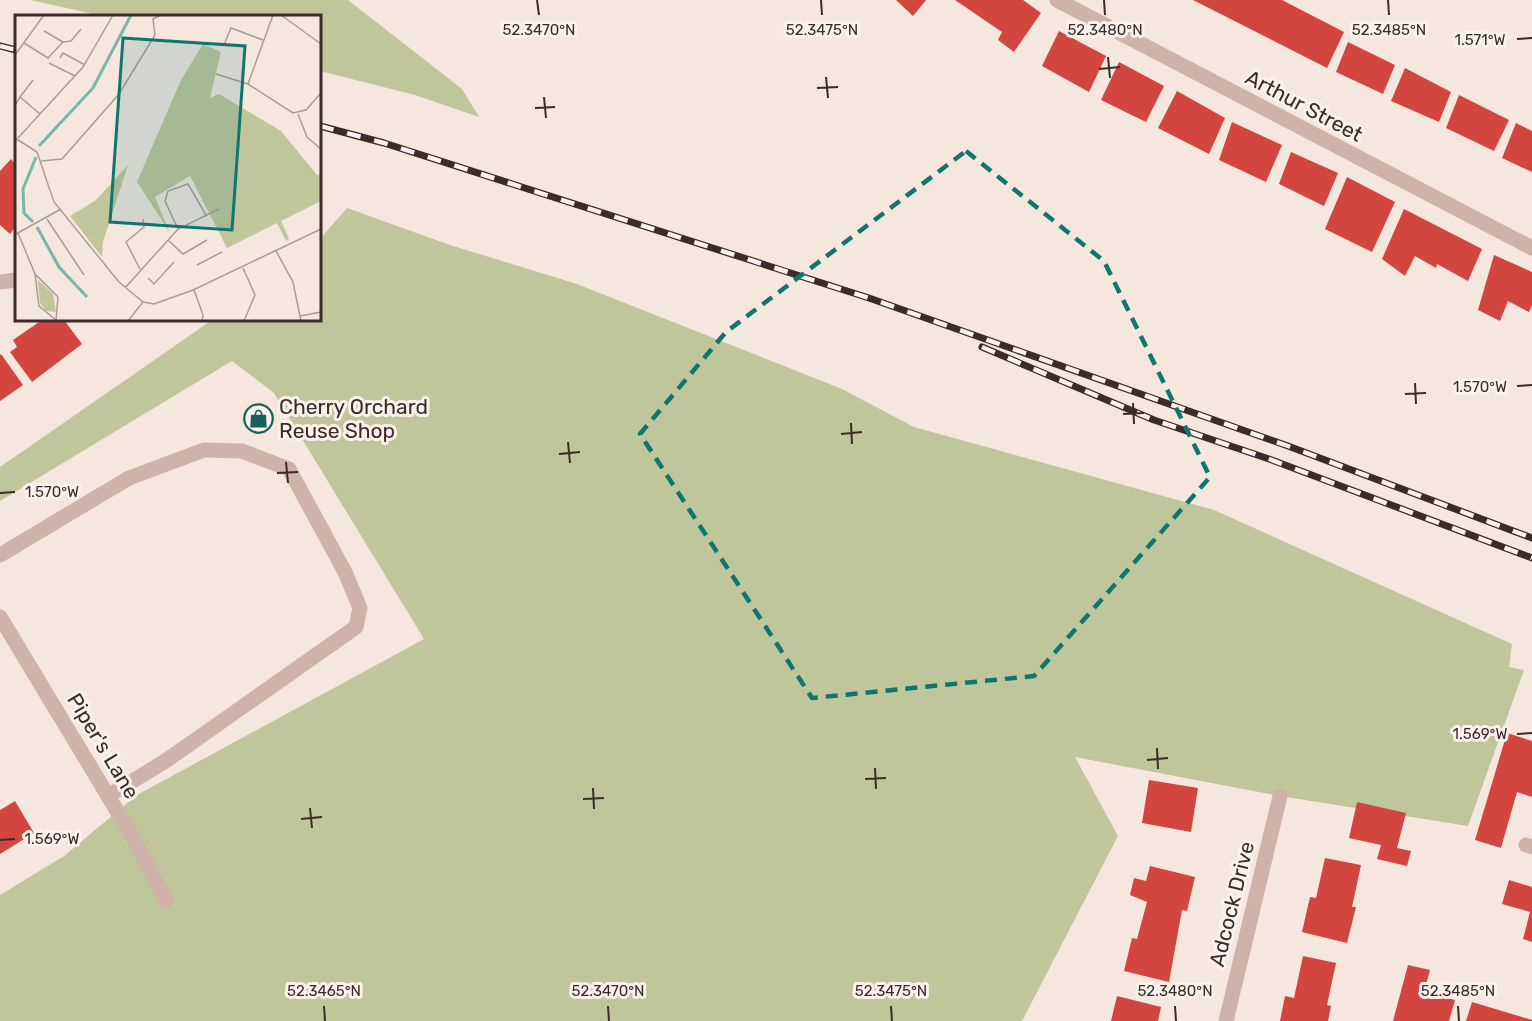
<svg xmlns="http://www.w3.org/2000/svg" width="1532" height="1021" font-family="Rubik,sans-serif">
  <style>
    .green { fill: #c0c69c }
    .building { fill: #d2463f }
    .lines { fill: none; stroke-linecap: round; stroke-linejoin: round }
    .lane { stroke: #cfb2a8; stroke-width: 15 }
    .street { stroke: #cfb2a8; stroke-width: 15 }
    .rail-casing { stroke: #3b2b29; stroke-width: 7 }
    .rail { stroke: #fcf1eb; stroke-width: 4.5; stroke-dasharray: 14; stroke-linecap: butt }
    .marked { fill: none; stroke: #0f766e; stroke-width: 4.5; stroke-dasharray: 12 8; stroke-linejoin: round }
    .ticks { fill: none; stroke: #3b2b29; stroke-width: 2 }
    .labels { text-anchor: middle; stroke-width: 6; stroke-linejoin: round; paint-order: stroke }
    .street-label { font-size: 21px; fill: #3b2b29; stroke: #fcf1eb }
    .poi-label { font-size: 21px; fill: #3b2b29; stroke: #fcf1eb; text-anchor: start }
    .inset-river { fill: none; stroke: #79b6ad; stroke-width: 3 }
    .inset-road { fill: none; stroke: #ab9b96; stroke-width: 1.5 }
    .view { fill: #0f766e; fill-opacity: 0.15; stroke: #0f766e; stroke-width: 3 }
    .inset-edge { fill: none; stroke: #3b2b29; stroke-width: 3 }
    .ticks-label { font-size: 15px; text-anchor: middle; fill: #3b2b29; stroke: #fcf1eb; stroke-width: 6; stroke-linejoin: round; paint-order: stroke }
  </style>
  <rect width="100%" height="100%" fill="#f5e6de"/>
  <!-- green -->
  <path class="green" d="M 30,0 L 348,0 L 462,89 L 479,117 L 415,95 L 320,71 L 320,16 L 103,16 Z
    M 347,208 L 450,245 L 577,284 L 842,389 L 914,427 L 1214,510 L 1512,644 L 1509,667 L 1524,670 L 1468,826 L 1280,796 L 1075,757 L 1118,836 L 1022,1021 L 0,1021 L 0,895 L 64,856 L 137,795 L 424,639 L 274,393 L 232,361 L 0,501 L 0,467 L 212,320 L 320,320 L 320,239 Z"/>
  <!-- building -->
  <path class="building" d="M 896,0 L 926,0 L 913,16 Z
    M 955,0 L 1023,0 L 1041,13 L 1014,52 L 998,40 L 1002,32 Z
    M 1193,0 L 1282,0 L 1344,32 L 1327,68 Z
    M 1059,31 L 1106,56 L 1089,92 L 1042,66 Z
    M 1348,42 L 1395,65 L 1383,94 L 1336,72 Z
    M 1119,62 L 1164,86 L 1146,122 L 1101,100 Z
    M 1405,68 L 1451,92 L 1439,122 L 1391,101 Z
    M 1177,91 L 1225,118 L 1209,154 L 1158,128 Z
    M 1459,95 L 1509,120 L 1494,151 L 1446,128 Z
    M 1232,122 L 1282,145 L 1266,182 L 1219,160 Z
    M 1516,123 L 1532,131 L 1532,172 L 1502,158 Z
    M 1291,152 L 1338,173 L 1324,206 L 1279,184 Z
    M 11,159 L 16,165 L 16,226 L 10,234 L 0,225 L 0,171 Z
    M 1347,177 L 1395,202 L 1372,252 L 1325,229 Z
    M 1404,209 L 1482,249 L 1468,281 L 1437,264 L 1436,268 L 1415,256 L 1405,276 L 1382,259 Z
    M 1494,255 L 1532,272 L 1532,305 L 1529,312 L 1508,301 L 1500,321 L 1478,310 Z
    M 42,320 L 64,320 L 82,344 L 32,382 L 10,352 L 17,347 L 13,340 Z
    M 1,354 L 23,385 L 0,401 L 0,355 Z
    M 1507,733 L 1532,741 L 1532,797 L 1517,792 L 1501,848 L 1475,840 Z
    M 1149,780 L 1198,788 L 1191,832 L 1142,823 Z
    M 15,801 L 34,833 L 0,854 L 0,810 Z
    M 1357,802 L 1406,813 L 1397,848 L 1411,851 L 1407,866 L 1377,859 L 1381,845 L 1349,838 Z
    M 1325,858 L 1361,865 L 1352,907 L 1356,907 L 1347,943 L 1302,932 L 1310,897 L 1316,898 Z
    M 1150,866 L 1195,877 L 1187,911 L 1182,910 L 1169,982 L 1124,971 L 1132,938 L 1137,939 L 1147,902 L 1130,895 L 1134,878 L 1146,881 Z
    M 1509,880 L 1532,887 L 1532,942 L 1523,939 L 1530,912 L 1502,904 Z
    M 1303,956 L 1336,963 L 1327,1005 L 1331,1006 L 1328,1021 L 1280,1021 L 1285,996 L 1294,998 Z
    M 1408,965 L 1430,970 L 1424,992 L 1455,1000 L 1449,1021 L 1393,1021 Z
    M 1117,996 L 1161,1007 L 1158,1021 L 1111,1021 Z
    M 1472,1002 L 1532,1020 L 1532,1021 L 1466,1021 Z"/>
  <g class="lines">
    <!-- lane -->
    <path class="lane" d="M 0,555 L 129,478 L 204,450 L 242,451 L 289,469 L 345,572 L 360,608 L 356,627 L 167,760 L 108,796"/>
    <!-- street -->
    <path class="street" d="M 1057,0 L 1532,248
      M 0,282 L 16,280
      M 0,617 L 131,834 L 166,900
      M 1526,845 L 1532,847
      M 1226,1021 L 1280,796"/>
    <defs>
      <path id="rail" d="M 0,46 L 16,50
        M 320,126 L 384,143 L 869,298 L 1288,446 L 1532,538
        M 982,347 L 1154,420 L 1269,459 L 1532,558"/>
    </defs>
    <!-- rail casing -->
    <use href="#rail" class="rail-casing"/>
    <!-- rail -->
    <use href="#rail" class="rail"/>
  </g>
  <!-- marked area -->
  <path class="marked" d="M 966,151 L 1104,261 L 1210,477 L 1034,676 L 812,698 L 640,434 L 726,332 Z"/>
  <!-- ticks -->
  <path class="ticks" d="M 537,0 L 539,15M 821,0 L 822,15M 1104,0 L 1105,15M 1388,0 L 1389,15M 1517,39 L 1532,38M 1108,57 L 1110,78M 1099,69 L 1120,67M 826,77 L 828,98M 817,88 L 838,87M 544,97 L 546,118M 535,108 L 555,107M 1415,383 L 1416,404M 1517,386 L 1532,385M 1405,394 L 1426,393M 1133,403 L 1134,424M 1123,414 L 1144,413M 851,423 L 852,444M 841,434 L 862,432M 568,442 L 570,463M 559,454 L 580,452M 286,462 L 288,483M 277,473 L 298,472M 0,493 L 15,492M 1517,734 L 1532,733M 1157,748 L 1158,769M 1147,760 L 1168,758M 875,768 L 876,789M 865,779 L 886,778M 593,788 L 594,809M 583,799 L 604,798M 310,808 L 312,828M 301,819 L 322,817M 0,840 L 15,839M 324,1006 L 325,1021M 608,1006 L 609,1021M 891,1006 L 892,1021M 1175,1006 L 1176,1021M 1458,1006 L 1459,1021"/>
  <!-- icons -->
  <defs>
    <symbol id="shop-ring" viewBox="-11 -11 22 22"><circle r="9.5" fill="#fcf1eb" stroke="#196259" stroke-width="1.5"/><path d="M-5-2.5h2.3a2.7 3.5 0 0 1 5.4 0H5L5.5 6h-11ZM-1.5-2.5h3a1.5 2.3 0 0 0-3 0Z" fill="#196259"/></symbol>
  </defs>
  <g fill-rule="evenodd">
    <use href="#shop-ring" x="242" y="402" width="33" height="33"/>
  </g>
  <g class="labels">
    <!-- street labels -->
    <g class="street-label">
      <text transform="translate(1304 106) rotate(28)" y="7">Arthur Street</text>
      <text transform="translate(103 746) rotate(59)" y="7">Piper's Lane</text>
      <text transform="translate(1232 904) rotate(-76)" y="7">Adcock Drive</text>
    </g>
    <!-- poi labels -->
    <g class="poi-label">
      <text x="279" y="414">Cherry Orchard<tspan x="279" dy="24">Reuse Shop</tspan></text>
    </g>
  </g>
  <!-- overview -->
  <g transform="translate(15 15)">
    <rect width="306" height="306" fill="#f5e6de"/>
    <path d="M 188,29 L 206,37 L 195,83 L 204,79 L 266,116 L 302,160 L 306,159 L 306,186 L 266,206 L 274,224 L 271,226 L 262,208 L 212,233 L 175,161 L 140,182 L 155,218 L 122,167 L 166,65 ZM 113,150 L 88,227 L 87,242 L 55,201 L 81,185 ZM 23,265 L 38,279 L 41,297 L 31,296 L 25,288 Z" fill="#c0c69c"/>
    <path class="inset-river" d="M 24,131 L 78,73 L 116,0M 18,207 L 9,198 L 8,174 L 21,142M 22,212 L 44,252 L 72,282"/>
    <path class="inset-road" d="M 266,0 L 306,29M 48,27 L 56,26 L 66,14M 9,28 L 33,43 L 48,27 L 29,16M 209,30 L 216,13 L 248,25M 0,40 L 29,0M 45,43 L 48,38 L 70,50M 34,48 L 60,61M 201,59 L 233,69 L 278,98 L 291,95 L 306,78M 233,69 L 258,0M 5,82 L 18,65M 0,90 L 5,82 L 25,99M 283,99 L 292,122 L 306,134M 0,123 L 22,137 L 39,187 L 104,267 L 128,287 L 139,289 L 178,275 L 306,214M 3,123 L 68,52 L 98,0M 26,146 L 47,144 L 104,79 L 140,20 L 138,4 L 146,0M 32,204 L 69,260M 163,214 L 150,186 L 153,176 L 173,169 L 191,200M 3,218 L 20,259 L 43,282 L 41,306M 1,219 L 46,194M 153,225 L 168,239 L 192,225M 261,236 L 278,267 L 286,306M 182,250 L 207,237M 228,253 L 240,280 L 229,306M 125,254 L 111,227 L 129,212 L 128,204M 20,259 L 24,291 L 41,305M 133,263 L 139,269 L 159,247M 110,273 L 163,214 L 204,194M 179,275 L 188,300 L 187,306M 285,301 L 306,297M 113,306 L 128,287"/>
    <path class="view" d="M 108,23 L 230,31 L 217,215 L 95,207 Z"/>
    <rect width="306" height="306" class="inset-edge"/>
  </g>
  <g class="ticks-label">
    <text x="539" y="35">52.3470°N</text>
    <text x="822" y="35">52.3475°N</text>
    <text x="1105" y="35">52.3480°N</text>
    <text x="1389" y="35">52.3485°N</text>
    <text x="1480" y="45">1.571°W</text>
    <text x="1480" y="392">1.570°W</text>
    <text x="52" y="497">1.570°W</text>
    <text x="1480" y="739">1.569°W</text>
    <text x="52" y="844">1.569°W</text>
    <text x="324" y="996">52.3465°N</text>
    <text x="608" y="996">52.3470°N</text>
    <text x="891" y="996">52.3475°N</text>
    <text x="1175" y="996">52.3480°N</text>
    <text x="1458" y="996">52.3485°N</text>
  </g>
</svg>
